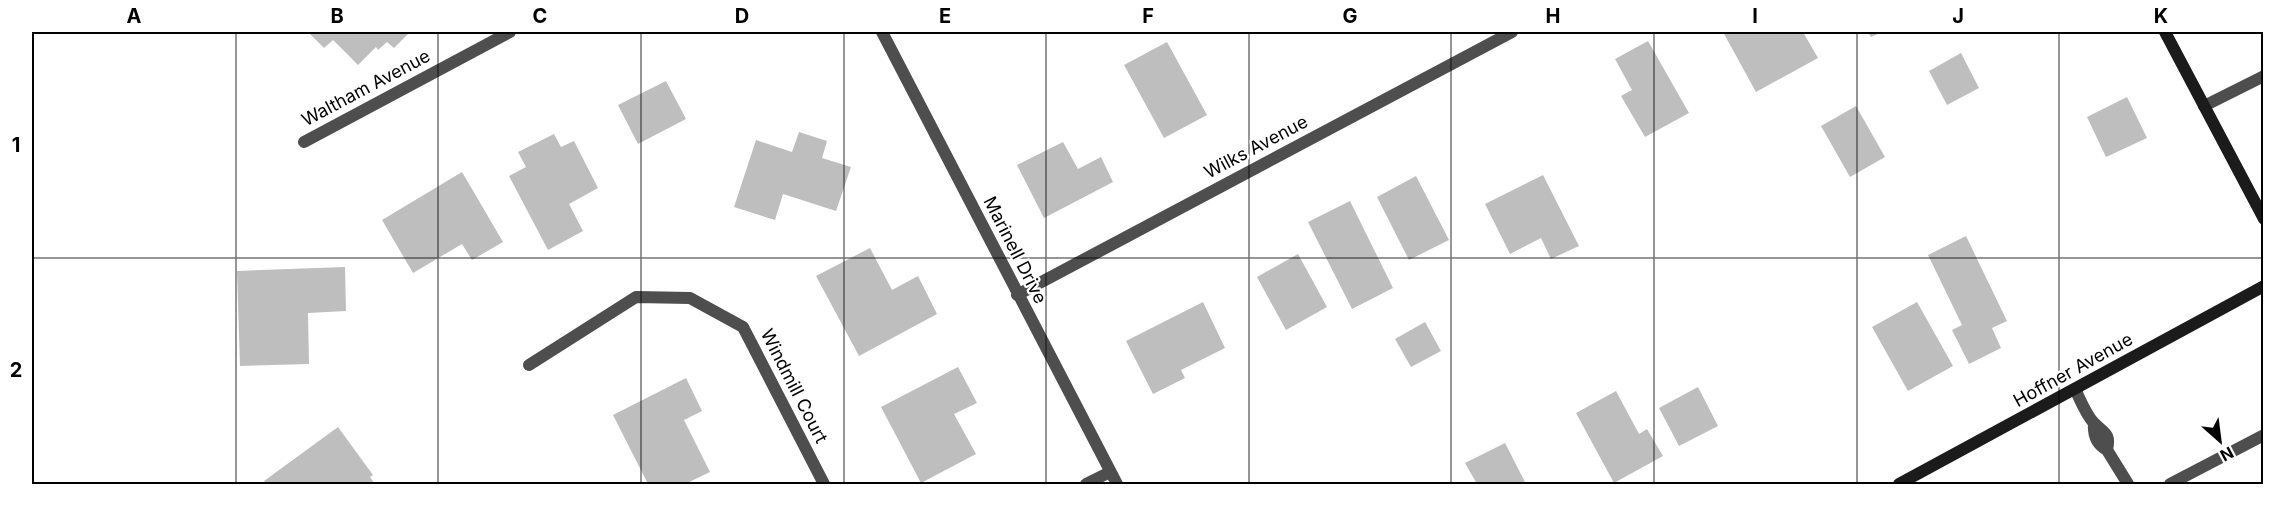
<svg xmlns="http://www.w3.org/2000/svg" width="2295" height="516" font-family="Inter,sans-serif">
  <style>
    .building { fill: #bebebe }
    .lines { fill: none; stroke-linecap: round; stroke-linejoin: round }
    .lane { stroke: #4e4e4e; stroke-width: 12 }
    .street { stroke: #4e4e4e; stroke-width: 12 }
    .secondary { stroke: #1b1b1b; stroke-width: 12 }
    .grid { fill: none; stroke: #000; stroke-width: 1.5; stroke-opacity: 0.55 }
    .labels { text-anchor: middle; stroke-width: 4.5; stroke-linejoin: round; paint-order: stroke }
    .street-label { font-size: 18px; fill: #000; stroke: #fff }
    .neatline { fill: none; stroke: #000; stroke-width: 2 }
    .grid-label { font-size: 20px; text-anchor: middle; font-weight: bold; fill: #000 }
  </style>
  <rect width="100%" height="100%" fill="#fff"/>
  <!-- building -->
  <path class="building" d="M 308,32 L 410,32 L 394,48 L 387,42 L 378,50 L 376,47 L 358,65 L 333,40 L 324,48 Z
    M 1723,32 L 1803,32 L 1818,58 L 1756,92 Z
    M 1868,32 L 1882,32 L 1871,37 Z
    M 1648,41 L 1689,113 L 1645,137 L 1621,96 L 1632,90 L 1615,59 Z
    M 1167,42 L 1207,115 L 1164,138 L 1124,65 Z
    M 1961,53 L 1979,88 L 1947,105 L 1929,71 Z
    M 666,81 L 686,119 L 638,144 L 618,105 Z
    M 2127,97 L 2147,138 L 2106,157 L 2087,117 Z
    M 1856,106 L 1885,157 L 1850,177 L 1821,126 Z
    M 799,132 L 827,141 L 822,158 L 851,167 L 836,211 L 783,194 L 775,220 L 734,207 L 756,140 L 792,152 Z
    M 554,134 L 561,147 L 574,141 L 598,188 L 569,204 L 583,231 L 548,250 L 509,176 L 526,167 L 518,152 Z
    M 1063,142 L 1078,169 L 1101,157 L 1113,182 L 1044,218 L 1017,165 Z
    M 462,172 L 503,242 L 472,260 L 462,244 L 413,273 L 382,220 Z
    M 1543,175 L 1579,246 L 1551,259 L 1541,238 L 1510,254 L 1485,204 Z
    M 1416,176 L 1449,240 L 1409,260 L 1377,197 Z
    M 1350,201 L 1393,288 L 1352,309 L 1308,222 Z
    M 1966,236 L 2007,321 L 1992,328 L 2001,348 L 1969,364 L 1952,330 L 1962,325 L 1928,255 Z
    M 870,248 L 892,290 L 918,276 L 937,314 L 859,356 L 816,276 Z
    M 1298,254 L 1327,307 L 1286,330 L 1257,277 Z
    M 345,267 L 346,311 L 308,313 L 309,364 L 240,366 L 237,271 Z
    M 1203,302 L 1225,348 L 1181,370 L 1185,378 L 1153,394 L 1126,341 Z
    M 1917,302 L 1953,366 L 1908,391 L 1872,327 Z
    M 1425,322 L 1441,351 L 1411,367 L 1395,339 Z
    M 958,367 L 977,403 L 954,414 L 976,454 L 921,483 L 881,407 Z
    M 686,378 L 702,411 L 684,420 L 710,472 L 685,484 L 648,484 L 613,415 Z
    M 1698,387 L 1718,426 L 1679,446 L 1659,408 Z
    M 1616,391 L 1639,434 L 1647,429 L 1663,456 L 1614,483 L 1576,413 Z
    M 338,427 L 373,475 L 370,477 L 375,484 L 267,484 L 264,481 Z
    M 1505,443 L 1526,484 L 1477,484 L 1465,463 Z"/>
  <g class="lines">
    <!-- lane -->
    <path class="lane" d="M 2204,106 L 2264,76
      M 304,142 L 510,32
      M 2075,389 C 2080,399 2086,415 2094,423 C 2104,433 2111,433 2107,450 C 2096,444 2093,435 2094,423
      M 2107,450 L 2128,484
      M 2170,484 L 2264,435"/>
    <!-- street -->
    <path class="street" d="M 882,32 L 1117,484
      M 1017,295 L 1512,32
      M 529,365 L 636,297 L 690,298 L 743,327 L 824,484
      M 1086,484 L 1110,472"/>
    <!-- secondary -->
    <path class="secondary" d="M 2165,32 L 2264,219
      M 1899,484 L 2264,286"/>
  </g>
  <!-- grid -->
  <path class="grid" d="M 236,32 L 236,484M 438,32 L 438,484M 641,32 L 641,484M 844,32 L 844,484M 1046,32 L 1046,484M 1249,32 L 1249,484M 1451,32 L 1451,484M 1654,32 L 1654,484M 1857,32 L 1857,484M 2059,32 L 2059,484M 32,258 L 2264,258"/>
  <g class="labels">
    <!-- street labels -->
    <g class="street-label">
      <text transform="translate(366 88) rotate(-28)" y="6">Waltham Avenue</text>
      <text transform="translate(1256 147) rotate(-28)" y="6">Wilks Avenue</text>
      <text transform="translate(1015 250) rotate(63)" y="6">Marinell Drive</text>
      <text transform="translate(2073 370) rotate(-29)" y="6">Hoffner Avenue</text>
      <text transform="translate(794 386) rotate(63)" y="6">Windmill Court</text>
    </g>
  </g>
  <!-- border -->
  <rect width="2295" height="516" fill="none" stroke="#ffffff" stroke-width="66"/>
  <!-- north arrow -->
  <g transform="translate(2220 441) rotate(152)" stroke="#ffffff" stroke-width="4.5" paint-order="stroke">
  <path d="M0-4.5L10 22L0 15L-10 22Z" fill="#000000"/>
  <text y="-9" font-size="16" font-weight="bold" text-anchor="middle" fill="#000000">N</text>
  </g>
  <rect x="33" y="33" width="2229" height="450" class="neatline"/>
  <g class="grid-label">
    <text x="134" y="23">A</text>
    <text x="337" y="23">B</text>
    <text x="540" y="23">C</text>
    <text x="742" y="23">D</text>
    <text x="945" y="23">E</text>
    <text x="1148" y="23">F</text>
    <text x="1350" y="23">G</text>
    <text x="1553" y="23">H</text>
    <text x="1755" y="23">I</text>
    <text x="1958" y="23">J</text>
    <text x="2161" y="23">K</text>
    <text x="16" y="152">1</text>
    <text x="16" y="377">2</text>
  </g>
</svg>
